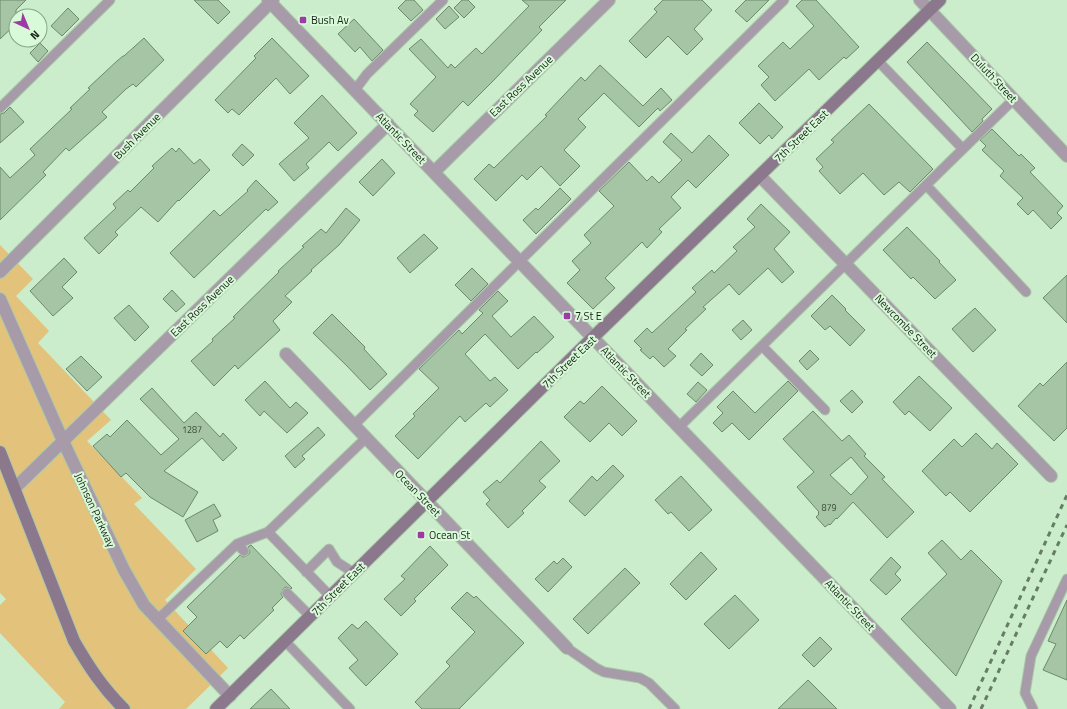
<svg xmlns="http://www.w3.org/2000/svg" width="1067" height="709" font-family="'Titillium Web',sans-serif">
  <style>
    .green { fill: #e3c27c }
    .building { fill: #a5c5a5; stroke: #6b8a6b; fill-rule: evenodd }
    .lines { fill: none; stroke-linecap: round; stroke-linejoin: round }
    .lane-casing { stroke: #aac8aa; stroke-width: 11 }
    .street-casing { stroke: #aac8aa; stroke-width: 14 }
    .secondary-casing { stroke: #aac8aa; stroke-width: 14 }
    .lane { stroke: #a89ba9; stroke-width: 9 }
    .street { stroke: #a89ba9; stroke-width: 12 }
    .secondary { stroke: #8c788d; stroke-width: 12 }
    .rail { stroke: #667c66; stroke-width: 3; stroke-dasharray: 5 5; stroke-linecap: butt }
    .poi-dot { fill: #9c3ba3; stroke: #d8fad8; stroke-width: 1.5 }
    .labels { text-anchor: middle; stroke-width: 4; stroke-linejoin: round; paint-order: stroke }
    .number-label { font-size: 9px; fill: #3a4b3a }
    .poi-label { font-size: 11px; fill: #162216; stroke: #d8fad8; text-anchor: start }
    .street-label { font-size: 11px; fill: #162216; stroke: #d8fad8 }
  </style>
  <rect width="100%" height="100%" fill="#cbedcb"/>
  <!-- green -->
  <path class="green" d="M 0,245 L 33,279 L 16,296 L 49,331 L 38,343 L 111,420 L 87,441 L 142,498 L 134,504 L 196,569 L 165,600 L 228,668 L 186,709 L 59,709 L 65,702 L 0,633 L 0,605 L 6,599 L 0,593 Z"/>
  <!-- building -->
  <path class="building" d="M 0,0 L 26,0 L 16,10 L 16,24 L 0,39 Z
    M 194,0 L 218,0 L 230,12 L 218,24 Z
    M 406,0 L 414,0 L 423,10 L 411,21 L 398,8 Z
    M 462,0 L 468,0 L 475,7 L 464,18 L 454,8 Z
    M 522,0 L 566,0 L 539,27 L 542,30 L 493,81 L 468,106 L 463,101 L 433,132 L 414,115 L 418,111 L 410,104 L 436,77 L 409,49 L 421,39 L 448,68 L 451,64 L 455,68 L 476,48 L 482,54 L 529,6 Z
    M 663,0 L 702,0 L 712,10 L 694,29 L 703,39 L 687,55 L 668,36 L 646,58 L 629,41 L 657,12 L 654,9 Z
    M 746,0 L 769,0 L 747,22 L 735,11 Z
    M 802,0 L 816,0 L 859,47 L 846,59 L 844,57 L 819,80 L 809,69 L 775,101 L 761,85 L 769,77 L 758,66 L 783,42 L 790,49 L 814,26 L 796,6 Z
    M 449,6 L 459,17 L 445,29 L 436,19 Z
    M 68,8 L 79,19 L 62,36 L 51,26 Z
    M 354,19 L 383,50 L 372,61 L 360,47 L 355,52 L 338,34 Z
    M 144,38 L 164,60 L 136,87 L 133,84 L 126,89 L 102,112 L 107,117 L 69,151 L 66,148 L 43,172 L 46,175 L 0,220 L 0,167 L 10,178 L 35,155 L 30,149 L 72,109 L 70,108 L 90,89 L 88,88 L 117,61 L 123,56 L 124,56 Z
    M 272,38 L 309,76 L 290,94 L 276,78 L 239,115 L 232,109 L 228,113 L 215,100 L 256,58 L 254,56 Z
    M 927,42 L 992,109 L 982,119 L 983,121 L 972,132 L 907,62 Z
    M 40,43 L 48,51 L 38,62 L 30,53 Z
    M 600,65 L 643,106 L 661,88 L 672,100 L 660,111 L 658,108 L 639,127 L 604,93 L 578,119 L 586,127 L 564,150 L 580,166 L 560,186 L 541,166 L 527,180 L 522,175 L 496,201 L 474,179 L 489,164 L 494,168 L 547,116 L 545,115 L 581,77 L 585,81 Z
    M 322,95 L 357,133 L 338,151 L 329,142 L 306,164 L 309,168 L 294,181 L 279,164 L 309,138 L 294,123 Z
    M 759,103 L 783,127 L 772,139 L 769,135 L 760,144 L 739,123 Z
    M 869,104 L 933,169 L 910,192 L 899,182 L 884,195 L 863,173 L 840,194 L 819,171 L 823,167 L 816,159 L 834,142 L 831,140 Z
    M 10,107 L 24,122 L 0,143 L 0,114 L 4,113 Z
    M 992,129 L 1019,156 L 1021,154 L 1035,168 L 1030,172 L 1063,206 L 1057,213 L 1062,218 L 1051,229 L 1033,210 L 1028,215 L 1017,204 L 1023,198 L 1000,176 L 1004,171 L 982,150 L 986,146 L 980,140 Z
    M 671,133 L 692,153 L 709,135 L 729,155 L 696,188 L 688,180 L 671,197 L 681,208 L 659,229 L 662,232 L 647,248 L 642,242 L 605,278 L 615,288 L 593,309 L 567,283 L 580,270 L 572,261 L 591,243 L 584,235 L 614,206 L 599,191 L 629,162 L 647,181 L 652,176 L 659,183 L 682,160 L 663,142 Z
    M 242,144 L 254,155 L 243,166 L 232,155 Z
    M 172,148 L 176,152 L 179,148 L 194,164 L 200,159 L 210,170 L 179,201 L 178,200 L 158,222 L 141,207 L 115,232 L 118,235 L 99,254 L 84,238 L 116,208 L 113,204 L 128,190 L 130,192 L 154,168 L 152,166 Z
    M 382,159 L 395,173 L 373,196 L 359,182 Z
    M 256,180 L 278,202 L 268,211 L 266,209 L 194,278 L 170,253 L 214,210 L 220,216 L 248,191 L 247,190 Z
    M 560,188 L 571,199 L 536,234 L 523,220 L 536,208 L 538,210 Z
    M 761,204 L 790,232 L 774,249 L 794,272 L 782,283 L 768,268 L 739,295 L 729,284 L 703,307 L 706,309 L 685,329 L 687,330 L 668,349 L 676,356 L 664,367 L 653,356 L 650,359 L 640,350 L 642,349 L 634,341 L 647,328 L 652,333 L 696,292 L 692,288 L 712,270 L 714,273 L 737,251 L 733,247 L 755,227 L 747,219 Z
    M 346,208 L 360,220 L 339,245 L 311,270 L 312,271 L 285,296 L 292,302 L 273,321 L 280,330 L 238,369 L 235,365 L 214,386 L 191,361 L 213,341 L 212,339 L 235,318 L 233,317 L 279,272 L 278,271 L 304,247 L 302,246 L 321,229 L 326,233 Z
    M 907,227 L 940,261 L 939,262 L 956,280 L 935,299 L 913,277 L 911,279 L 883,250 Z
    M 424,234 L 438,248 L 410,273 L 397,258 Z
    M 64,258 L 77,272 L 62,287 L 73,298 L 53,316 L 30,291 Z
    M 472,268 L 488,284 L 471,301 L 455,285 Z
    M 1067,275 L 1067,323 L 1043,298 Z
    M 172,290 L 185,304 L 176,312 L 163,299 Z
    M 498,291 L 508,301 L 492,316 L 511,337 L 534,316 L 554,337 L 537,353 L 536,352 L 518,369 L 485,334 L 465,354 L 490,381 L 495,377 L 508,390 L 490,407 L 486,403 L 465,422 L 460,416 L 418,459 L 395,436 L 415,416 L 413,414 L 439,388 L 419,369 L 459,330 L 462,334 L 483,313 L 479,310 Z
    M 832,295 L 846,309 L 845,310 L 865,330 L 850,346 L 830,326 L 825,330 L 811,316 Z
    M 129,305 L 149,327 L 135,341 L 114,318 Z
    M 975,308 L 996,330 L 973,352 L 952,329 Z
    M 332,314 L 365,347 L 364,349 L 387,374 L 370,390 L 346,365 L 313,333 Z
    M 743,320 L 752,330 L 741,340 L 732,330 Z
    M 810,350 L 819,359 L 807,370 L 799,361 Z
    M 701,353 L 713,365 L 702,376 L 690,365 Z
    M 81,356 L 102,377 L 87,391 L 66,369 Z
    M 1067,362 L 1067,428 L 1054,441 L 1018,406 L 1040,383 L 1043,386 Z
    M 919,376 L 952,408 L 930,431 L 909,411 L 905,415 L 893,402 Z
    M 265,381 L 290,408 L 296,402 L 308,413 L 287,433 L 264,411 L 260,416 L 245,400 Z
    M 788,381 L 798,391 L 749,440 L 732,423 L 722,432 L 713,423 L 723,413 L 717,407 L 733,391 L 755,413 Z
    M 698,382 L 707,390 L 696,402 L 687,394 Z
    M 602,386 L 637,421 L 622,436 L 609,423 L 590,442 L 564,417 L 580,401 L 584,404 Z
    M 152,388 L 184,423 L 196,412 L 220,437 L 223,433 L 237,448 L 223,461 L 202,438 L 164,471 L 198,492 L 183,517 L 150,497 L 126,473 L 121,477 L 93,446 L 107,434 L 110,437 L 127,420 L 161,455 L 179,439 L 140,399 Z
    M 852,390 L 863,402 L 852,413 L 840,401 Z
    M 813,411 L 842,441 L 849,435 L 866,454 L 864,456 L 885,477 L 882,479 L 914,512 L 887,538 L 853,502 L 837,519 L 836,518 L 830,525 L 829,524 L 825,527 L 816,517 L 819,514 L 818,513 L 819,512 L 797,487 L 814,472 L 783,439 ZM 851,457 L 868,477 L 851,495 L 830,475 Z
    M 318,427 L 325,435 L 302,456 L 305,459 L 295,468 L 285,456 Z
    M 976,433 L 992,449 L 997,443 L 1018,464 L 970,512 L 950,492 L 946,496 L 922,471 L 954,439 L 962,447 Z
    M 541,441 L 560,461 L 539,481 L 546,487 L 522,511 L 524,513 L 508,528 L 486,504 L 490,500 L 483,492 L 497,480 L 500,483 Z
    M 613,465 L 624,476 L 585,516 L 569,501 L 592,476 L 597,481 Z
    M 681,476 L 712,510 L 689,531 L 671,512 L 668,514 L 655,500 Z
    M 214,504 L 221,516 L 213,520 L 218,531 L 197,542 L 185,520 Z
    M 942,540 L 961,560 L 971,550 L 1002,581 L 956,676 L 901,619 L 947,574 L 928,553 Z
    M 251,545 L 292,588 L 291,589 L 286,587 L 283,589 L 281,594 L 283,597 L 272,608 L 274,610 L 244,639 L 240,635 L 227,648 L 220,641 L 206,654 L 183,631 L 197,617 L 187,607 L 240,555 L 243,557 L 248,555 L 250,552 L 248,547 Z
    M 430,546 L 448,565 L 414,599 L 416,601 L 401,616 L 384,599 L 405,579 L 401,576 Z
    M 701,552 L 717,569 L 686,600 L 670,584 Z
    M 891,557 L 901,567 L 895,574 L 901,580 L 886,595 L 870,580 Z
    M 563,558 L 572,567 L 548,592 L 535,579 L 554,561 L 557,564 Z
    M 625,568 L 640,583 L 588,634 L 573,619 Z
    M 467,592 L 474,598 L 476,596 L 524,643 L 459,709 L 422,709 L 415,702 L 450,666 L 446,662 L 475,632 L 451,608 Z
    M 735,595 L 759,620 L 729,649 L 704,624 Z
    M 1067,600 L 1067,680 L 1043,670 L 1056,644 L 1048,641 Z
    M 366,621 L 398,654 L 366,686 L 349,668 L 358,660 L 338,638 L 352,624 L 358,629 Z
    M 820,637 L 832,649 L 814,667 L 802,655 Z
    M 808,680 L 837,709 L 778,709 Z
    M 271,689 L 290,709 L 250,709 Z"/>
  <g class="lines">
    <defs>
      <path id="lane" d="M 878,61 L 963,149
        M 355,90 L 367,74 L 443,0
        M 0,108 L 110,0
        M 926,185 L 1026,292
        M 762,346 L 825,410
        M 354,425 L 784,0
        M 679,427 L 1014,99
        M 244,551 L 237,544 L 268,532
        M 306,572 L 329,549 L 337,562 L 354,573
        M 287,593 L 310,616
        M 330,596 L 268,532 L 366,438
        M 158,619 L 237,544
        M 285,641 L 350,709
        M 567,648 L 596,668 L 604,672 L 640,678 L 649,683 L 675,709
        M 1033,709 L 1025,693 L 1031,656 L 1067,579"/>
      <path id="street" d="M 268,0 L 950,709
        M 920,0 L 1067,156
        M 434,172 L 609,0
        M 760,176 L 1051,476
        M 0,272 L 273,0
        M 0,299 L 63,441 L 124,570 L 144,605 L 230,696
        M 286,354 L 567,648
        M 15,488 L 388,124"/>
      <path id="secondary" d="M 0,452 L 74,641 C 89,667 102,687 124,709
        M 216,709 L 579,351 L 940,0"/>
    </defs>
    <!-- lane casing -->
    <use href="#lane" class="lane-casing"/>
    <!-- street casing -->
    <use href="#street" class="street-casing"/>
    <!-- secondary casing -->
    <use href="#secondary" class="secondary-casing"/>
    <!-- lane -->
    <use href="#lane" class="lane"/>
    <!-- street -->
    <use href="#street" class="street"/>
    <!-- secondary -->
    <use href="#secondary" class="secondary"/>
    <!-- rail -->
    <path class="rail" d="M 969,709 L 1067,495
      M 981,709 L 1067,525"/>
  </g>
  <!-- markers -->
  <g class="poi-dot">
    <rect x="299" y="16" width="8" height="8" rx="2"/>
    <rect x="563" y="312" width="8" height="8" rx="2"/>
    <rect x="417" y="531" width="8" height="8" rx="2"/>
  </g>
  <g class="labels">
    <!-- number labels -->
    <g class="number-label">
      <text x="192" y="433">1287</text>
      <text x="829" y="511">879</text>
    </g>
    <!-- poi labels -->
    <g class="poi-label">
      <text x="311" y="24">Bush Av</text>
      <text x="575" y="320">7 St E</text>
      <text x="429" y="539">Ocean St</text>
    </g>
    <!-- street labels -->
    <g class="street-label">
      <text transform="translate(994 78) rotate(47)" y="4">Duluth Street</text>
      <text transform="translate(521 86) rotate(-44)" y="4">East Ross Avenue</text>
      <text transform="translate(137 136) rotate(-45)" y="4">Bush Avenue</text>
      <text transform="translate(801 136) rotate(-44)" y="4">7th Street East</text>
      <text transform="translate(401 138) rotate(46)" y="4">Atlantic Street</text>
      <text transform="translate(202 306) rotate(-44)" y="4">East Ross Avenue</text>
      <text transform="translate(906 326) rotate(46)" y="4">Newcombe Street</text>
      <text transform="translate(569 362) rotate(-44)" y="4">7th Street East</text>
      <text transform="translate(626 372) rotate(46)" y="4">Atlantic Street</text>
      <text transform="translate(418 493) rotate(46)" y="4">Ocean Street</text>
      <text transform="translate(95 510) rotate(65)" y="4">Johnson Parkway</text>
      <text transform="translate(338 589) rotate(-45)" y="4">7th Street East</text>
      <text transform="translate(850 605) rotate(46)" y="4">Atlantic Street</text>
    </g>
  </g>
  <!-- north arrow -->
  <g transform="translate(28 28) rotate(136)"><circle r="19" fill="#d8fad8" stroke="#8aa48a"/>
  <path d="M0-3L7 15L0 10L-7 15Z" fill="#9c3ba3"/>
  <text y="-6" font-size="11" font-weight="bold" text-anchor="middle" fill="#162216">N</text>
  </g>
</svg>
